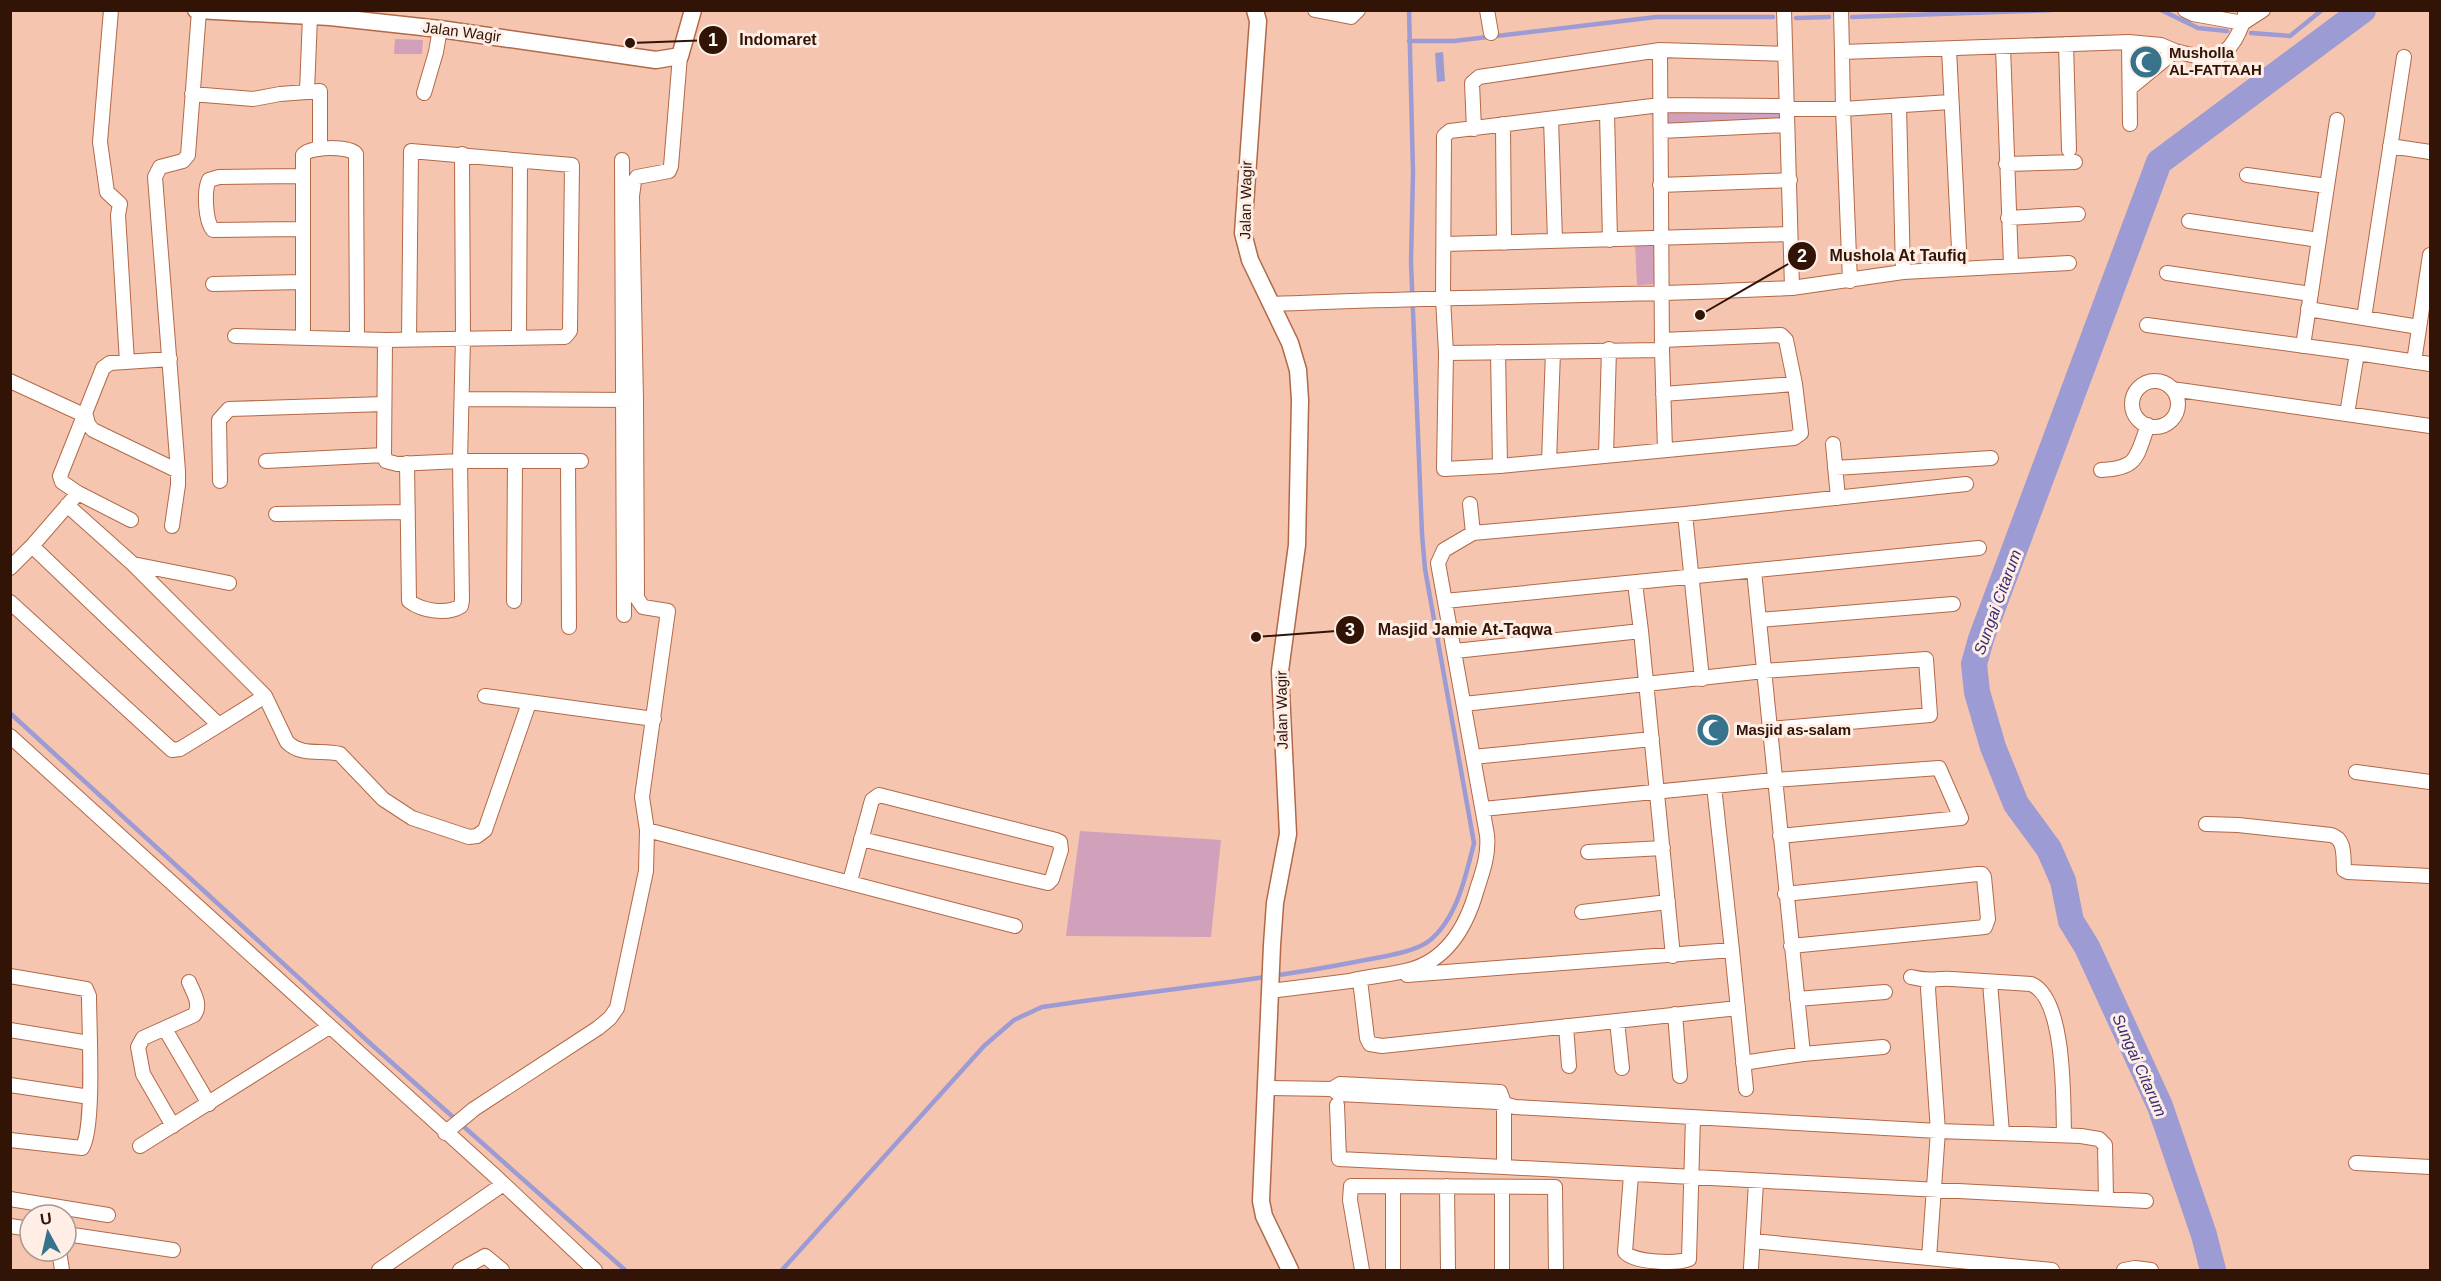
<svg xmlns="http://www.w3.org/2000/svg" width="2441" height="1281" font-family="Arial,sans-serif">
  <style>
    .green { fill: #d1a0bb }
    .water { fill: #9c9bd4 }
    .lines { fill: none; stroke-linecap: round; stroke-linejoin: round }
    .stream { stroke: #9c9bd4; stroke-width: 4.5 }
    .river { stroke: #9c9bd4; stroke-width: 26 }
    .minor-casing { stroke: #b26947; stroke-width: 16 }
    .tertiary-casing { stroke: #b26947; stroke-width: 19 }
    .minor { stroke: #fff; stroke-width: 14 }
    .tertiary { stroke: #fff; stroke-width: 16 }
    .labels { text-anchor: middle; stroke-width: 6; stroke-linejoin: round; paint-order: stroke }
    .street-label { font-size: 15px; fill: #311406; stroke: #ffeee6 }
    .poi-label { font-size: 15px; font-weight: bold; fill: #311406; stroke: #ffeee6; text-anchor: start }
    .water-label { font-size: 16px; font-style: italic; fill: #382f73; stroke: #ffeee6 }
    .leader { fill: none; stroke: #311406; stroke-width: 2 }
    .callout-dot { fill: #311406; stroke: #ffeee6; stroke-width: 2 }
    .mark-label { font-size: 18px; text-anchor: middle; font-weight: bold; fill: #fff }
    .callout-label { font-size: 16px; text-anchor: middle; font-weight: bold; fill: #311406; stroke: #ffeee6; stroke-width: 6; stroke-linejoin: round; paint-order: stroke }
  </style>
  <rect width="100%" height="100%" fill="#f6c5af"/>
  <!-- green -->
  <path class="green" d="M 395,39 L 423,40 L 422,54 L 394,54 Z
    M 1660,105 L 1785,106 L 1787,125 L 1661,131 Z
    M 1655,243 L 1657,284 L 1637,285 L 1635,244 Z
    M 1080,831 L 1221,840 L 1211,937 L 1066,936 Z"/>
  <!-- water -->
  <path class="water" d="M 1443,52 L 1445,81 L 1437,82 L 1435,53 Z"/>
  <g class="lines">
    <!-- stream -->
    <path class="stream" d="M 2161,10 L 2198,28 L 2227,31
      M 1852,17 L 2052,10
      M 1796,18 L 1829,17
      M 2251,33 L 2290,36 L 2322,10
      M 1409,41 L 1454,41 L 1656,17 L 1773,17
      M 10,713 L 372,1045 L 625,1270
      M 782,1270 L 984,1046 L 1014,1020 L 1042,1007 C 1146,991 1252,982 1355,962 C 1374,958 1414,953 1429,941 C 1457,919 1466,875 1474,843 L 1425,569 L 1422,534 L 1411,262 L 1413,172 L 1409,10"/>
    <!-- river -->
    <path class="river" d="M 2213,1270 L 2204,1235 L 2160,1106 L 2087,947 L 2071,921 L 2063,881 L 2049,849 L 2016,804 L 1993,747 L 1977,692 L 1974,664 L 1981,639 L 2159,162 L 2363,10"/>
    <defs>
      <path id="minor" d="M 111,10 L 100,142 L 107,192 L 120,204 L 118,215 L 127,362
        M 1315,10 L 1351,17 L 1358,10
        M 1487,10 L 1491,33
        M 1784,10 L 1792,288 L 1903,272 L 2069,263
        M 1841,10 L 1842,52
        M 2185,10 L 2193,14 L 2243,23 L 2263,10
        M 2129,42 L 2130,124
        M 2066,44 L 2069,150
        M 2003,47 L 2011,265
        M 1949,49 L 1960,269
        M 1660,50 L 1662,350 L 1665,450
        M 2130,88 L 2175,51
        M 307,91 L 310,17
        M 424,93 L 436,52 L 440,29
        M 192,94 L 253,99 L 280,94 L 320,91 L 320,149
        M 1899,106 L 1903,272
        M 1785,109 L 1843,109 L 1842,52 L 2129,42 L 2161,45 L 2175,51 L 2212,60 C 2232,52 2242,30 2246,10
        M 1607,113 L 1610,240
        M 1551,119 L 1555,240
        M 1503,124 L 1504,243
        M 1474,129 L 1472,83 L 1479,77 L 1660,50 L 1785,54
        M 1661,131 L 1787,125
        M 2390,146 L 2430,152
        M 622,160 L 624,615
        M 2006,164 L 2075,162
        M 2247,175 L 2327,186
        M 302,176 L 219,177 L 209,180 C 204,190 205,221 213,230 L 303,229
        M 1660,185 L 1790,180
        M 2008,218 L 2078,214
        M 2189,221 L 2319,240
        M 1444,244 L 1790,234
        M 2167,273 L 2311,294
        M 1850,281 L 1843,109 L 1950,102
        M 213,284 L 303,282
        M 1272,304 C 1445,296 1619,297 1792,288
        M 2308,309 L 2419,327
        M 2364,318 L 2404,57
        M 2147,325 L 2357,353 L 2347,414
        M 235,336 L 385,340 L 565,337 L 570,331 L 572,165 L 411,151 L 409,339
        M 303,337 L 303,155 C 309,146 349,146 356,154 L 357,338
        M 519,337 L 520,161
        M 385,340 L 384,455 L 386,461 L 397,464 L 460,461 L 581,461
        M 1662,340 L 1781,335 L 1786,340 L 1795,384 L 1801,433 L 1794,438 L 1500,466 L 1444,469 L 1446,353 L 1443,298 L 1444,136 L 1450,131 L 1660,105 L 1785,106
        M 2303,346 L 2337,120
        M 1498,352 L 1500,466
        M 1446,353 L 1662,350
        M 2357,353 L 2430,364
        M 2414,362 L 2430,255
        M 10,381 L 86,416 L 88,424 L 93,430 L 178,471 L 155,177 L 160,167 L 183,161 L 188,155 L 199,11
        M2132 404a23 23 0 1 1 46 0a23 23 0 1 1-46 0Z
        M 2172,389 L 2430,426
        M 1663,394 L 1795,384
        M 462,399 L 634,400
        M 1833,444 L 1838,498
        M 1606,455 L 1609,349
        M 266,461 L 384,455
        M 568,461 L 569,627
        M 1549,461 L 1553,352
        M 407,463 L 409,601 C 422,611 447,615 461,606 L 462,600 L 460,461 L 463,338 L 462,154
        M 1835,468 L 1991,458
        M 2101,470 C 2139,468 2136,457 2148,425
        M 220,481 L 219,420 L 229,409 L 384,404
        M 78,493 L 62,482 L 60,476 L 103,368 L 110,363 L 170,359
        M 1470,504 L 1473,533
        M 67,505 L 133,564 L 265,696 L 287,742 C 302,757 322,749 340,754 L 383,799 L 412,818 L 469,837 L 477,836 L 485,830 L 529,703
        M 276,514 L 407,512
        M 1685,514 L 1702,679
        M 131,520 L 78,493 L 32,546 L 219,725 L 265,696
        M 172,526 L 178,485 L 178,471
        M 133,564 L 229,583
        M 10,568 L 32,546
        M 514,601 L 515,461
        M 1445,601 L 1979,548
        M 10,602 L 172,750 L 180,749 L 219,725
        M 1759,620 L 1953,604
        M 1641,631 L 1673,956
        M 1455,651 L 1641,631 L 1635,583
        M 485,696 L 654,719
        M 1464,704 L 1764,671 L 1926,659 L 1930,715 L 1769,729
        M 10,736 L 495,1176 L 595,1270
        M 1473,757 L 1652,739
        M 2356,772 L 2430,782
        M 1714,786 L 1732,950
        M 1483,809 L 1774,780 L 1939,768 L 1961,818 L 1780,836
        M 2206,824 L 2238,825 L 2331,835 C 2346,839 2343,857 2344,870 L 2348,872 L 2430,876
        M 647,830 L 1015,926
        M 1588,852 L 1663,848
        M 850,881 L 872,800 L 879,795 L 1056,840 L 1060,842 L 1061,850 L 1052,879 L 1048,883 L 861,839
        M 1785,894 L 1978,874 L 1982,874 L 1984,877 L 1988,919 L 1985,927 L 1791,946
        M 1582,912 L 1668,902
        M 1407,975 L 1732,950 L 1746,1089
        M 10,976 L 86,989 L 89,996 C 89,1025 95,1129 82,1148 L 10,1140
        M 1911,977 C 1929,982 1935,978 1952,979 L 2031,984 C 2066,998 2063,1102 2064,1134
        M 1360,980 L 1367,1038 L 1370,1044 L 1382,1046 L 1738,1008
        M 1350,981 C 1369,976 1390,975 1409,970 C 1448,960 1467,925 1477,889 C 1483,871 1489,854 1487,835 L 1438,563 L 1444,550 L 1473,533 L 1685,514 L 1966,484
        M 1929,982 L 1928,989 L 1938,1131 L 1929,1258
        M 1990,982 L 2002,1133
        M 1270,991 L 1358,980
        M 1797,999 L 1885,992
        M 1675,1014 L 1680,1076
        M 1617,1021 L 1622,1068
        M 1566,1026 L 1569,1066
        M 165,1029 L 209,1104
        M 10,1030 L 89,1043
        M 1803,1054 L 1883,1047
        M 1743,1063 L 1803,1054 L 1754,571
        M 10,1085 L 90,1097
        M 1267,1088 L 1332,1089 L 1339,1094 L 1497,1102 L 1515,1107 L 1938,1131 L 2081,1136 L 2099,1139 L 2105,1145 L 2106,1198
        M 1332,1089 L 1340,1084 L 1500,1092 L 1504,1103 L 1504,1167 L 1339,1159 L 1337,1105
        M 173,1126 L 143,1074 L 138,1047 L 143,1038 L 194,1015 C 202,1005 193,992 189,982
        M 445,1133 L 474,1109 L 598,1028 L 610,1018 L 617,1008 L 646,871 L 647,830 L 642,797 L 668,611 L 643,607 L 637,598 L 636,400 L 632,196 L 634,182 L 637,177 L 669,171 L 671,166 L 680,56
        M 140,1146 L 329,1027
        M 2356,1163 L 2430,1167
        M 1504,1167 L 2146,1201
        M 1631,1175 L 1625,1252 C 1634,1263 1677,1264 1689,1259 L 1693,1117
        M 1393,1186 L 1393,1270
        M 1447,1186 L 1448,1270
        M 10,1199 L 108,1215
        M 10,1226 L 30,1229
        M 66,1234 L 173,1250
        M 1753,1241 L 2052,1270
        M 59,1251 L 62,1270
        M 1751,1268 L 1756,1182
        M 379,1270 L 502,1185
        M 460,1270 L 485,1256 L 502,1270
        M 1362,1270 L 1350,1200 L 1351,1186 L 1555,1187 L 1556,1270
        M 1502,1270 L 1502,1187
        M 2124,1270 L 2135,1268 L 2151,1270"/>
      <path id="tertiary" d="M 196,10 L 330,17 L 440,29 L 656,60 L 680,56 L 693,10
        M 1255,10 L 1258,21 L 1243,233 L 1250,260 L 1290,343 L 1298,370 L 1300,400 L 1297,545 L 1280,671 L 1288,834 L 1275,903 L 1272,945 L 1261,1201 L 1264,1216 L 1290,1270"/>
    </defs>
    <!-- minor casing -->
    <use href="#minor" class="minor-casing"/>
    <!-- tertiary casing -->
    <use href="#tertiary" class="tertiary-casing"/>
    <!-- minor -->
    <use href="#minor" class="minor"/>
    <!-- tertiary -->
    <use href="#tertiary" class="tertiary"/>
  </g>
  <!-- icons -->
  <defs>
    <symbol id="mosque-disc" viewBox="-11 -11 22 22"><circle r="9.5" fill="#37748b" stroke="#ffeee6"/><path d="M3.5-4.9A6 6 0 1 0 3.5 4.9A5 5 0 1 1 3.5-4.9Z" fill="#fff"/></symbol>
  </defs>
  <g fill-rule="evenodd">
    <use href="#mosque-disc" x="2127" y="43" width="38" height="38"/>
    <use href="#mosque-disc" x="1694" y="711" width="38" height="38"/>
  </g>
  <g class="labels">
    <!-- street labels -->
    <g class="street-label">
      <text transform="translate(462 32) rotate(7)" y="5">Jalan Wagir</text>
      <text transform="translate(1246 200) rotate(-89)" y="5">Jalan Wagir</text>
      <text transform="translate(1282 710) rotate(-91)" y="5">Jalan Wagir</text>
    </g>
    <!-- poi labels -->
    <g class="poi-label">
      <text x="2169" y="58">Musholla<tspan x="2169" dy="17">AL-FATTAAH</tspan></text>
      <text x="1736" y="735">Masjid as-salam</text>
    </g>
    <!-- water labels -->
    <g class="water-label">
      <text transform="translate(1997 602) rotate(-70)" y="6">Sungai Citarum</text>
      <text transform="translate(2140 1065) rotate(66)" y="6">Sungai Citarum</text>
    </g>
  </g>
  <!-- callouts -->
  <path class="leader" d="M630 43L713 40M1700 315L1802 256M1256 637L1350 630"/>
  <g class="callout-dot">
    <circle cx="630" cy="43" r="6"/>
    <circle cx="1700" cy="315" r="6"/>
    <circle cx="1256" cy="637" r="6"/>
    <circle cx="713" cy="40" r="15"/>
    <circle cx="1802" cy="256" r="15"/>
    <circle cx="1350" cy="630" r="15"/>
  </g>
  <g class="mark-label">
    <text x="713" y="46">1</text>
    <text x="1802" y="262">2</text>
    <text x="1350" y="636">3</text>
  </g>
  <g class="callout-label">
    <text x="778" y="45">Indomaret</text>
    <text x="1898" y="261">Mushola At Taufiq</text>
    <text x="1465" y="635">Masjid Jamie At-Taqwa</text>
  </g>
  <!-- border -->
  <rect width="2441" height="1281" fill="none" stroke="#311406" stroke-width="24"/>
  <!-- north arrow -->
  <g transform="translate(48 1233) rotate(352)"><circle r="28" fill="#ffeee6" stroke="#ad978c" stroke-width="1.5"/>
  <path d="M0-4.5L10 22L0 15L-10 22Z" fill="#37748b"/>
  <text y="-9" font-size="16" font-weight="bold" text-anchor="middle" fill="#311406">U</text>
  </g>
</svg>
